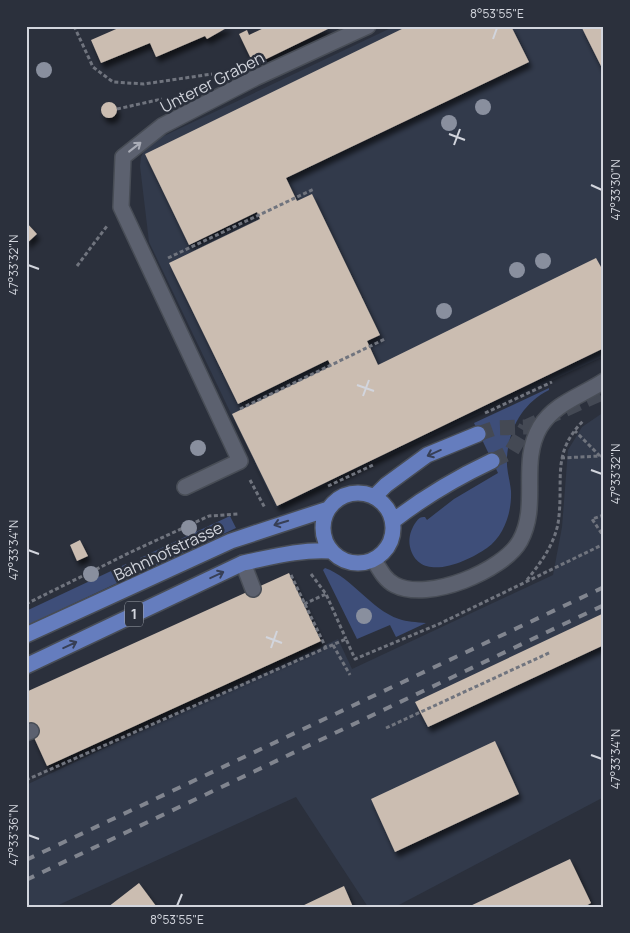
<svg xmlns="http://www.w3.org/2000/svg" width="630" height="933" font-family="Manrope,sans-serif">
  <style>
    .built { fill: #323a4b }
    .green { fill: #3e4e79 }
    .building { fill: #cbbdb1; filter: url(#shadow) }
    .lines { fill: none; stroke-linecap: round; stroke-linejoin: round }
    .major-tunnel { stroke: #444954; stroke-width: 15; stroke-dasharray: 15 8; stroke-linecap: butt }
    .minor-casing { stroke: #484d56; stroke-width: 18 }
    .major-casing { stroke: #484d56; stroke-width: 18 }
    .path { stroke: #70747e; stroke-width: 3; stroke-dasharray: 4 2.5; stroke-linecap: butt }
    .minor { stroke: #5c616f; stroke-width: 15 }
    .major { stroke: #657dbe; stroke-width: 15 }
    .rail { stroke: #81858f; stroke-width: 4; stroke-dasharray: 9 9; stroke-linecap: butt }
    .tree { fill: #898f9e }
    .oneway { stroke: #a9acb6 }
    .oneway2 { stroke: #373f56 }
    .ticks { fill: none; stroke: #d2d5dd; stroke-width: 2 }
    .labels { text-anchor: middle; stroke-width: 5; stroke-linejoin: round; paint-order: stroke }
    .shield { fill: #2b303c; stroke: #a0a4ad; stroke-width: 1 }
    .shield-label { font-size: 15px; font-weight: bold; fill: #d2d5dd }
    .street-label { font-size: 16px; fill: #d2d5dd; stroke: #2b303c }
    .neatline { fill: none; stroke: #d2d5dd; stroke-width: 2 }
    .ticks-label { font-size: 12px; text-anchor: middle; fill: #d2d5dd }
  </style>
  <defs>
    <filter id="shadow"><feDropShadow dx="3" dy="5.5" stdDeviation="2.5" flood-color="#0009"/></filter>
  </defs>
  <rect width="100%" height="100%" fill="#2b303c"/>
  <!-- built -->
  <path class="built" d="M 395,26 L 604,26 L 604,356 L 276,508 L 149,242 L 140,166 L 141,157 L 147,144 Z
    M 604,412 L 604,797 L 395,907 L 368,907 L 296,797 L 54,907 L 26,907 L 26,785 L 338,639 L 352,669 L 553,575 L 562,527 L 568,450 L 582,427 Z"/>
  <!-- green -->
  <path class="green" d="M 549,388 L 549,390 C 523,403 509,428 507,457 C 506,469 510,480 511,491 C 512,512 504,536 487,548 C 467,562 419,584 410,547 C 408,538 411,529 416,522 C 419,518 420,517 425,517 L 427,520 L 454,499 L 498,473 L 474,423 Z
    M 230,516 L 236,528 L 146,570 L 140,558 Z
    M 126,564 L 132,576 L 26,626 L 26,611 Z
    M 325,568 C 353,578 370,609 399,619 C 407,622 416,622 426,623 L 396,637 L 390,625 L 357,639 L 323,570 Z"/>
  <!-- building -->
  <path class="building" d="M 123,26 L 230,26 L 207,39 L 205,36 L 156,57 L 150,43 L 101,63 L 91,40 Z
    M 268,26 L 327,26 L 328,29 L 254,65 L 239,34 L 247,30 L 249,35 Z
    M 408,26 L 511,26 L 529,62 L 286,178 L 297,201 L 312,194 L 380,335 L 367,341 L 378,365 L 596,258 L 601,267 L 604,266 L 604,348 L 277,506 L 232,414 L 331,366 L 328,360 L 238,404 L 169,263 L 260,219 L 257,212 L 189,245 L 145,154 Z
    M 581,26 L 604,26 L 604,72 Z
    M101 110a8 8 0 1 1 16 0a8 8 0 1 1-16 0Z
    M 26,222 L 37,234 L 26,244 Z
    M 80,540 L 88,556 L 77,561 L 70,545 Z
    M 289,573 L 321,641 L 47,766 L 26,720 L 26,692 Z
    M 604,613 L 604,645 L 428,727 L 415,702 Z
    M 495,741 L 519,794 L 395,852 L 371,799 Z
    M 570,859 L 591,903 L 584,907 L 468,907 Z
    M 139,883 L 156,906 L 155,907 L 108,907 Z
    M 344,886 L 353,907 L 300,907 Z"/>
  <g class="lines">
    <!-- major-tunnel -->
    <path class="major-tunnel" d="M 478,434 L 495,428 L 526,427 L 604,392
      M 492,461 L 511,452 L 526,427"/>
    <defs>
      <path id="minor" d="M 185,487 L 240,461 L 121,207 L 123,157 L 162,126 L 255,78 L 368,26
        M 374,560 C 380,570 385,580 395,585 C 428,602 503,571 520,541 C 540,505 519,463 540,427 C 555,403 581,396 604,381
        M 243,563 L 253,589
        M 26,733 L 31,731"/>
      <path id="major" d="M323 528a35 35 0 1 1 70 0a35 35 0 1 1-70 0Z
        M 374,497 L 386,485 L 427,455 L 478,434
        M 393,521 C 424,497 456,478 492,461
        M 26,635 L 231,541 L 328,509
        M 26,666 L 243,563 C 272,557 301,549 331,551"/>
    </defs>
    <!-- minor casing -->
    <use href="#minor" class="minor-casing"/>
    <!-- major casing -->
    <use href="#major" class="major-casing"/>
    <!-- path -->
    <path class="path" d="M 74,26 L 93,67 L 113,82 L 144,84 L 212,74
      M 117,109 L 162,99
      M 168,258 L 314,189
      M 77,266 L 107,226
      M 240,409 L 385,339
      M 485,413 L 552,382
      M 561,458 L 600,456 L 575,431
      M 250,480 L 265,508
      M 328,486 L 373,465
      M 604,515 L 592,519 L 604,537
      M 311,574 L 326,594 L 346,639
      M 291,575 L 326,648
      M 527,580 C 542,561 557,541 559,516 C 563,476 552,452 584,420
      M 26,604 L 131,552 L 209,516 L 238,514
      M 304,604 L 326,594
      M 333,645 L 350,675
      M 386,728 L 551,652
      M 26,780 L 346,639 L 355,659 L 439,624 L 604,544"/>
    <!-- minor -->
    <use href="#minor" class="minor"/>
    <!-- major -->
    <use href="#major" class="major"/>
    <!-- rail -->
    <path class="rail" d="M 26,860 L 604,587
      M 26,880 L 604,605"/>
  </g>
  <!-- trees -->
  <g class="tree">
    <circle cx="44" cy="70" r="8"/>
    <circle cx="483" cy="107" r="8"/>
    <circle cx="449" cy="123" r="8"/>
    <circle cx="543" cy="261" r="8"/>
    <circle cx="517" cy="270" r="8"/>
    <circle cx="444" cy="311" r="8"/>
    <circle cx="198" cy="448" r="8"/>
    <circle cx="189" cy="528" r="8"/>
    <circle cx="91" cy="574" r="8"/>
    <circle cx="364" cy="616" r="8"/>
  </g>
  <!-- one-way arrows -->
  <defs><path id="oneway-shaft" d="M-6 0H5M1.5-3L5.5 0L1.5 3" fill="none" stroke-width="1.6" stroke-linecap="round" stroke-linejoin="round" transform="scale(1.25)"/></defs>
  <use class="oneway" href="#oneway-shaft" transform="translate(135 147) rotate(-38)"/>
  <g class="oneway2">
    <use href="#oneway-shaft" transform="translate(434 453) rotate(156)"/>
    <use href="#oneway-shaft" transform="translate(281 523) rotate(163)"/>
    <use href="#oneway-shaft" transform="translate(217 575) rotate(-25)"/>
    <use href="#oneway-shaft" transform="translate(70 645) rotate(-25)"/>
  </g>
  <!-- ticks -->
  <path class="ticks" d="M 493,39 L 497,28M 449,134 L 465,140M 454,145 L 460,129M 591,185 L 602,190M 28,265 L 39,269M 357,385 L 374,391M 363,396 L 369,380M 591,470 L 602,474M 28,550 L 39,554M 266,637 L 282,643M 271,648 L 277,631M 591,755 L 602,759M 28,835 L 39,839M 177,906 L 182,894"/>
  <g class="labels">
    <!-- shield labels -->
    <rect class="shield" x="125" y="601.5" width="18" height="25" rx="4"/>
    <g class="shield-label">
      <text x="134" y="619">1</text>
    </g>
    <!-- street labels -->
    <g class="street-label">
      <text transform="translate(212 82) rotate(-27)" y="6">Unterer Graben</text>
      <text transform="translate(168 551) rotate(-25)" y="6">Bahnhofstrasse</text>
    </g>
  </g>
  <!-- border -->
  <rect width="630" height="933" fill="none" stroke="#2b303c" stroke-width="55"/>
  <rect x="28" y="28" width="574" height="878" class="neatline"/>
  <g class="ticks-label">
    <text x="497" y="18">8°53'55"E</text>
    <text transform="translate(616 190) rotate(-90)" y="4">47°33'30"N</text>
    <text transform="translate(14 265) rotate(-90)" y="4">47°33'32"N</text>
    <text transform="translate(616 474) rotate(-90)" y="4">47°33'32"N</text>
    <text transform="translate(14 550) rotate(-90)" y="4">47°33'34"N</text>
    <text transform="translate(616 759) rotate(-90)" y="4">47°33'34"N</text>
    <text transform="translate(14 835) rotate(-90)" y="4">47°33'36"N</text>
    <text x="177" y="924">8°53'55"E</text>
  </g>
</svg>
